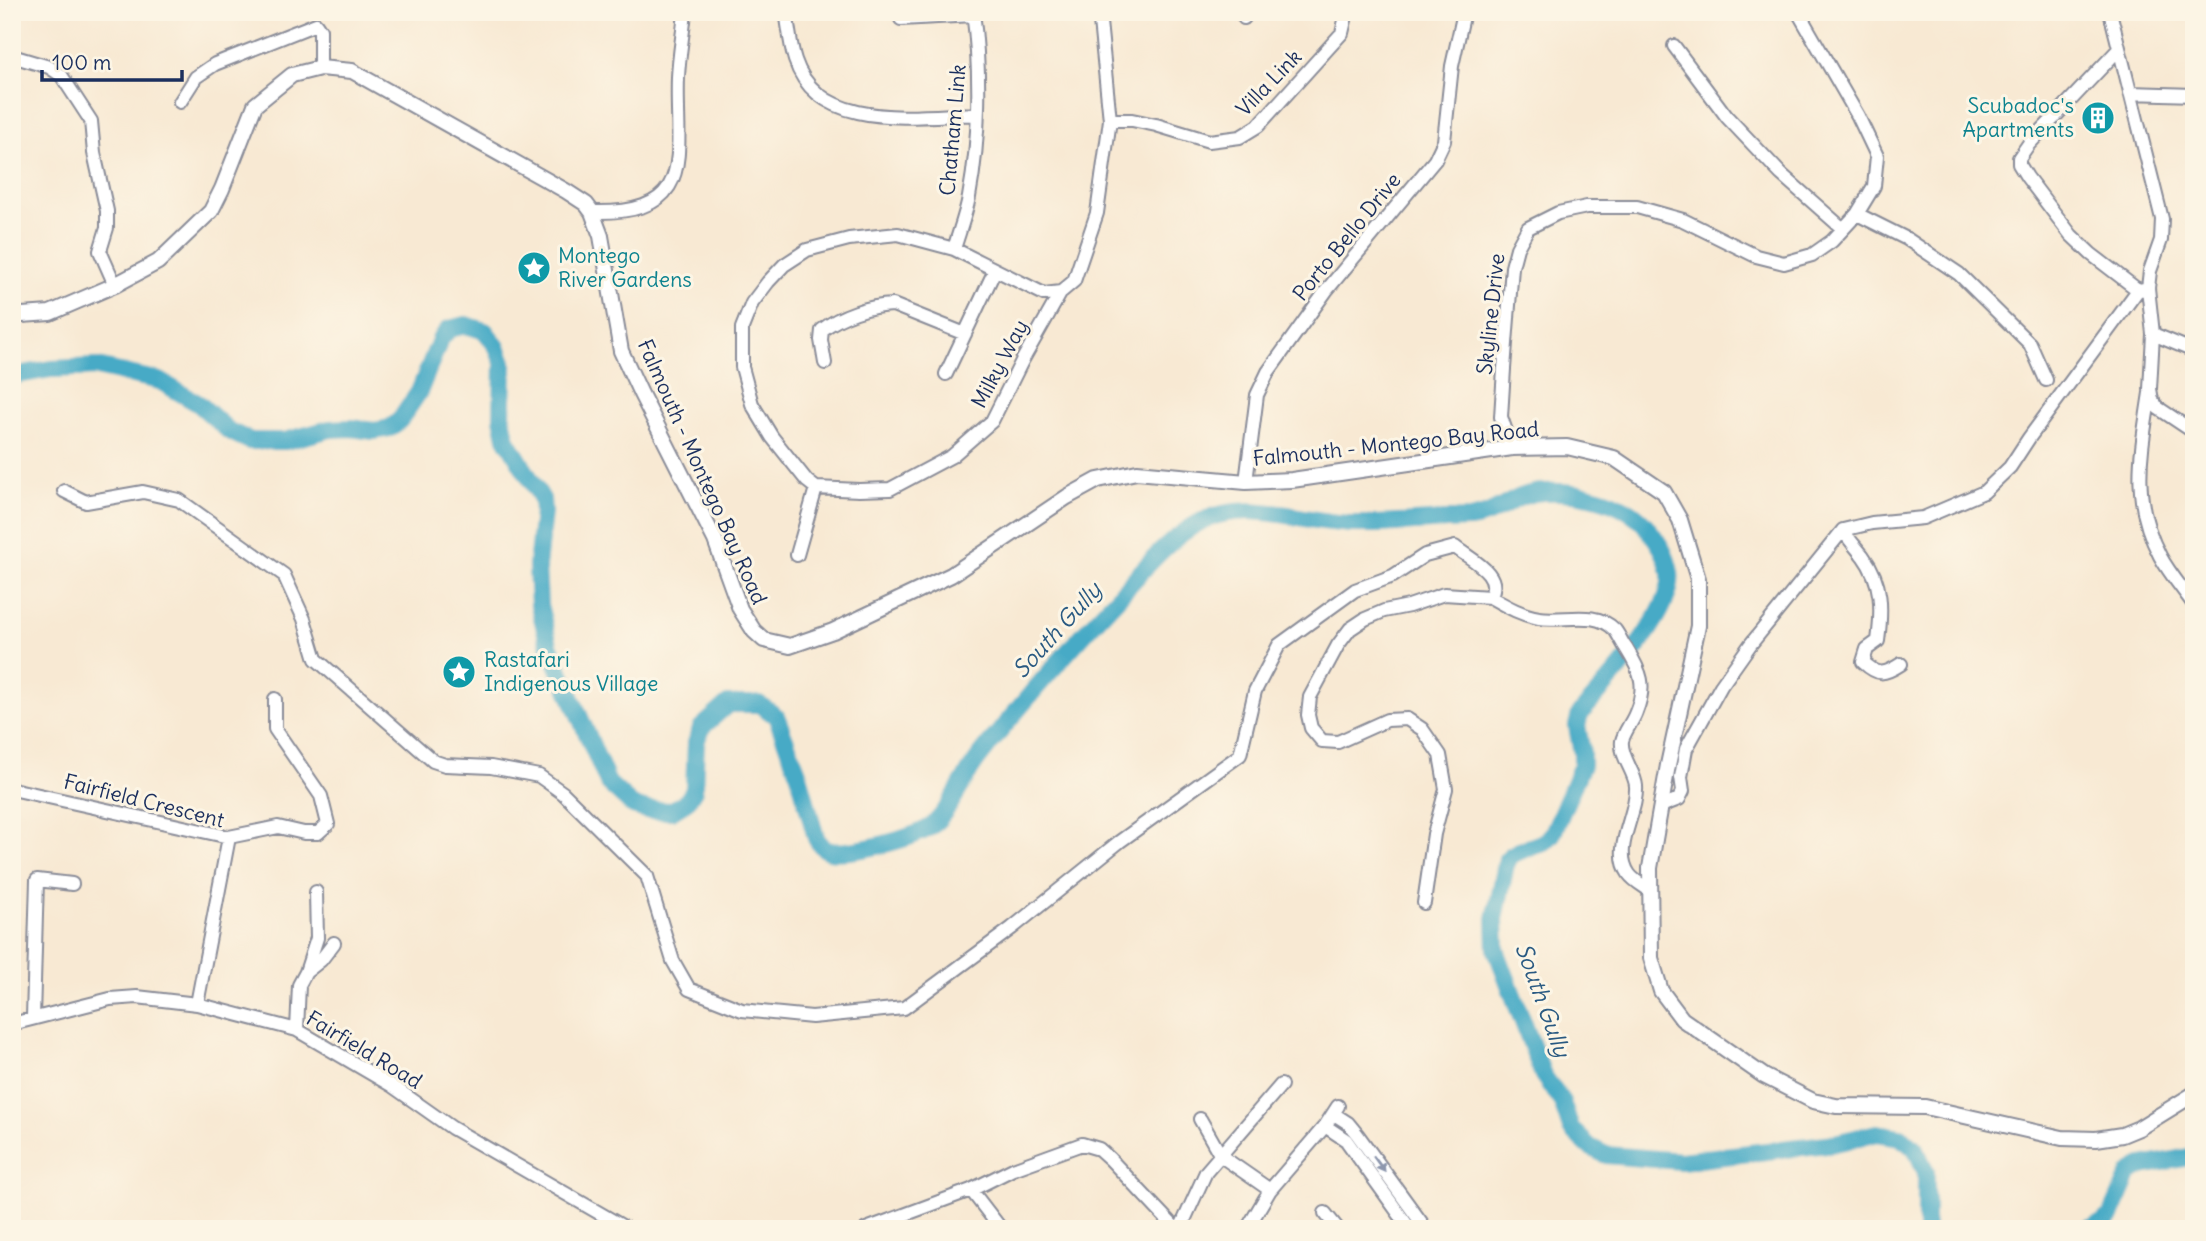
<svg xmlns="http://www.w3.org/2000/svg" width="2206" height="1241" font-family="Delius,sans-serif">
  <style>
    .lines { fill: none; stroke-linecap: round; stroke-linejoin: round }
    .river { stroke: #46aac6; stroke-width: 18 }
    .minor-casing { stroke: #8a8c98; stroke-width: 16 }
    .major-casing { stroke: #8a8c98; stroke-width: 18 }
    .minor { stroke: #fff; stroke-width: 12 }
    .major { stroke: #fff; stroke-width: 14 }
    .oneway { fill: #8d97ae }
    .labels { text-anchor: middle; stroke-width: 6; stroke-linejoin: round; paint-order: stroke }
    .street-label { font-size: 21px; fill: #1b2f5e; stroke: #fcf5e5 }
    .culture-label { font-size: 21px; fill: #0d838f; stroke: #fcf5e5; text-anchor: start }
    .water-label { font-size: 23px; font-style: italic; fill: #2a5a82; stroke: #fcf5e5 }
  </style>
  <rect width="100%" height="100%" fill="#fcf5e5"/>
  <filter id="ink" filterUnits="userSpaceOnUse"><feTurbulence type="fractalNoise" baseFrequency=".0143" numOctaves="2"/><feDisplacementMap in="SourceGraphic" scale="14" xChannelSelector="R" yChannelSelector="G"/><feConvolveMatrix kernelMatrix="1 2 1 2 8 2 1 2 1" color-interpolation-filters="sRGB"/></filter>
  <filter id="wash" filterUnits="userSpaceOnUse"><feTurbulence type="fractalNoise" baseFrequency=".00686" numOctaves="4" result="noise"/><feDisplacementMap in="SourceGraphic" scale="28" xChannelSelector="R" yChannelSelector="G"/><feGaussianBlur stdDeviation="1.57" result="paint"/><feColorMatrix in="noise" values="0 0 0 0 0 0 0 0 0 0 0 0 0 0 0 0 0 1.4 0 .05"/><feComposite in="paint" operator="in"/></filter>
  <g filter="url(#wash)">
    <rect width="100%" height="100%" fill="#f8e9d3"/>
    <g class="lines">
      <!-- river -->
      <path class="river" d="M 12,376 L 51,369 L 97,367 L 160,381 L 199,404 L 229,431 L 250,441 L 285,441 L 330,429 L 351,428 L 374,431 L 390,428 L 400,420 L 419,392 L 440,340 L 449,329 L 466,325 L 485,331 L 497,347 L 503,362 L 502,418 L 506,438 L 542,499 L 543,512 L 537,566 L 539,605 L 549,645 L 608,783 L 633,806 L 647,810 L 671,811 L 687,801 L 694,790 L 696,743 L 701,728 L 728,704 L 759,704 L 776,716 L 799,775 L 816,838 C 819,843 821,847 827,850 C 845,857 917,838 933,825 C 952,807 962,780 978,759 C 1022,702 1070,648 1120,595 C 1144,569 1170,537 1202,521 C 1249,498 1304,523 1353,524 C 1392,525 1431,520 1470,519 C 1499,515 1514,493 1543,492 C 1576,490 1624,499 1646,526 C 1658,541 1667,554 1670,573 C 1676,612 1605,685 1580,714 L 1577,726 L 1582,753 L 1582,765 L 1553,833 C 1543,849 1519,846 1507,859 L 1495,919 L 1496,950 L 1543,1075 L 1562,1102 L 1571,1129 L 1590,1147 L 1606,1155 L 1681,1161 L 1835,1143 L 1877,1133 L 1900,1137 L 1915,1148 L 1926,1172 L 1926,1229
        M 2088,1229 L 2102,1224 L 2111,1216 L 2130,1173 L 2142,1166 L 2194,1156"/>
    </g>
  </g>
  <g filter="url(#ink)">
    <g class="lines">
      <defs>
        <path id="minor" d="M 786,12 C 789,28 790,45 795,60 C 819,133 919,115 977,114
          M 1243,12 L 1244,18
          M 2110,12 L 2162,219 L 2161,240 L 2150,271 L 2148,288 L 2153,334 L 2150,389 L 2152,400 L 2158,408 L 2194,432
          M 901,19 L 974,15
          M 1674,46 L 1727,117 L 1781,174 L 1842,228
          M 2119,49 L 2028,145 L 2019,158 L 2019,164 L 2027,177 L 2071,235 L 2091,254 L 2138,290 L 2145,289
          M 12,56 L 49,67 L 61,75 L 91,121 L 94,153 L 107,211 L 107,228 L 100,251 L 115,285
          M 2130,93 L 2194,95
          M 180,102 L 196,77 L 215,64 L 316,24 L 320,30 L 320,68
          M 1110,120 L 1132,120 L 1156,125 L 1209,141 L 1240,137 L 1258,126 L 1342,33 L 1347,12
          M 592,212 C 700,215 675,153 678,77 C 679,56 683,34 685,12
          M 1857,214 L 1907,239 L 1959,274 L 2030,344 L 2046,380
          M 954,249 C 959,232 966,214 969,197 C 980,138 981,71 973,12
          M 1061,292 L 1022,361 L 992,421 L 952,456 L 890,489 L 859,490 L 816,488 L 807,481 L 772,437 L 752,404 L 742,367 L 742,328 L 752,303 L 768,282 L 784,265 L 807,250 L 849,239 L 898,234 L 954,249 L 1044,294 L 1061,292 L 1074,281 L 1097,213 L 1110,120 L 1099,12
          M 2153,334 L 2194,351
          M 825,363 L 821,340 L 822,330 C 841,315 869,306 893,305 L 965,334
          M 946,374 L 995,270
          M 2150,393 C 2141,453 2130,499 2160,556 C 2169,573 2183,589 2194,605
          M 1512,448 L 1501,417 L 1504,369 L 1512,267 L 1517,248 L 1528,228 L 1558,213 L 1587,207 L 1637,207 L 1683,220 L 1756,256 L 1784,263 L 1812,255 L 1832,241 L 1857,214 L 1874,186 L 1877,156 L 1858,116 L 1798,12
          M 1246,482 L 1257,395 L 1268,372 L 1326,291 L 1435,160 L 1444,141 L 1452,66 L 1464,12
          M 64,491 L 86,502 L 143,492 L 179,500 L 284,575 L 304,619 L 316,659 L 433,761 L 445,765 L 491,767 L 539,776 L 563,793 L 647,876 L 673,961 L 689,989 L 742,1010 L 812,1017 L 904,1008 L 1012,928 L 1119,842 L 1240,755 L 1255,691 L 1279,645 L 1355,590 L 1393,576 L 1425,555 L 1455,547 C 1471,560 1504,574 1490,597 L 1444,594 L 1409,606 L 1384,611 L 1365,619 L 1350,629 L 1338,645 L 1310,697 L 1308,715 L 1311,728 L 1322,741 L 1338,742 L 1387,720 L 1407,719 L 1422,729 L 1440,755 L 1446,789 L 1434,834 L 1424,903
          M 1843,530 C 1849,540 1856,547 1863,556 C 1883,583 1882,610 1878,641 L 1867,649 L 1863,662 C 1878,676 1884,675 1901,664
          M 797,555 L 816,488
          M 1490,597 C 1506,606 1521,615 1539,618 C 1564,622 1595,609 1615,630 C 1619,635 1622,643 1626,648 C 1641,672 1647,685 1636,712 C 1633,721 1624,732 1622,741 C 1620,756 1635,772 1636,786 C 1638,814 1611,848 1629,874 C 1634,881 1644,886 1650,891
          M 12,789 L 229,837 L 197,1004
          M 1661,806 L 1679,799 L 1683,791 L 1681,777 L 1686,749 L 1721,686 L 1750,645 L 1843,530 L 1872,523 L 1923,518 L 1984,492 L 2010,467 L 2029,438 L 2138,290
          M 229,837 L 278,827 L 304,833 L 318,833 L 328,824 L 321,796 L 275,729 L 275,699
          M 306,972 L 321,960 L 334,943
          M 33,1017 L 37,880 L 72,884
          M 12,1024 L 110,999 L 137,997 L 197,1004 L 297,1030 L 391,1085 L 452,1128 L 627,1229
          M 297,1030 L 299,985 L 306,972 L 317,938 L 316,892
          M 1334,1114 L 1348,1123 L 1357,1134 L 1426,1229
          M 1200,1119 L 1221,1156 L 1270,1190
          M 1325,1126 L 1346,1140 L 1410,1229
          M 971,1190 L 1001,1229
          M 1325,1213 L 1338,1229
          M 866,1229 L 971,1190 L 1013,1169 L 1082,1144 L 1099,1149 L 1110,1159 L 1176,1229
          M 1180,1229 L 1206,1172 L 1281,1085
          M 1247,1229 L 1270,1190 L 1325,1126 L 1338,1106"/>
        <path id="major" d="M 12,312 L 22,315 L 50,313 L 115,285 L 158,262 L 211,211 L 222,189 L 255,105 L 292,75 L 320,68 L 352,71 L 566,191 L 586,204 L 592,212 L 601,236 L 621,351 L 641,394 L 715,540 L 740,609 L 754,631 L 764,640 L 790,646 L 833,631 L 951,575 L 1067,497 L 1098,480 L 1137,472 L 1246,482 L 1292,480 L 1512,448 L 1567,447 L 1614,458 L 1664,492 L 1680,520 L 1698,579 L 1698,626 L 1668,765 L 1650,868 L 1651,958 L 1661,991 L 1682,1019 L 1764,1076 L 1813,1101 L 1836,1106 L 1925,1107 L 2062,1138 L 2096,1139 L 2122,1135 L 2139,1128 L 2194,1094"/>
      </defs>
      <!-- minor casing -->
      <use href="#minor" class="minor-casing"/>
      <!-- major casing -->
      <use href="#major" class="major-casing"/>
      <!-- minor -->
      <use href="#minor" class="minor"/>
      <!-- major -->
      <use href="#major" class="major"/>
    </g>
    <!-- one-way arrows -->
    <defs><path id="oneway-solid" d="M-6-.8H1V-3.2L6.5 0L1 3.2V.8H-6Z" transform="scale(1.75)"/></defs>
    <use class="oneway" href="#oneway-solid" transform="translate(1379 1164) rotate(54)"/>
  </g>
  <!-- icons -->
  <defs>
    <symbol id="building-disc" viewBox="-11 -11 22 22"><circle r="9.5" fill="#0f9aa8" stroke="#fcf5e5"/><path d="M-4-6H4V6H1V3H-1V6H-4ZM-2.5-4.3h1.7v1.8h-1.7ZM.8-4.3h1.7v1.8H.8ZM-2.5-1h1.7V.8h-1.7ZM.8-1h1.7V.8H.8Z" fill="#fff"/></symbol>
    <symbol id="sight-disc" viewBox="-11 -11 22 22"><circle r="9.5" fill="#0f9aa8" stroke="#fcf5e5"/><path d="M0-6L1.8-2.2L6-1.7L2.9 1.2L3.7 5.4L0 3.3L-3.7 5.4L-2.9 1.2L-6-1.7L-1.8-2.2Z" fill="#fff"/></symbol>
  </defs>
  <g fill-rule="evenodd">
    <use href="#building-disc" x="2079" y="99" width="38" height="38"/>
    <use href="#sight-disc" x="515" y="249" width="38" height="38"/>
    <use href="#sight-disc" x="440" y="653" width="38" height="38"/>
  </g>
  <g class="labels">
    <!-- street labels -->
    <g class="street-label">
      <text transform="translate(1269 83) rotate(-46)" y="7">Villa Link</text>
      <text transform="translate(953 130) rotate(-85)" y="7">Chatham Link</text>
      <text transform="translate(1347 237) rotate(-51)" y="7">Porto Bello Drive</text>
      <text transform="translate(1491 314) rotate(-84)" y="7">Skyline Drive</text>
      <text transform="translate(1000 364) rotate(-62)" y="7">Milky Way</text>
      <text transform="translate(1396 444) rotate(-6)" y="7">Falmouth - Montego Bay Road</text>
      <text transform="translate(702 472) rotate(66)" y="7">Falmouth - Montego Bay Road</text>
      <text transform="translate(144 801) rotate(14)" y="7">Fairfield Crescent</text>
      <text transform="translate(364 1050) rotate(31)" y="7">Fairfield Road</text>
    </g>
    <!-- culture labels -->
    <g class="culture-label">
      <text x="2074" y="113" text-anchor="end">Scubadoc's<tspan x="2074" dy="24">Apartments</tspan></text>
      <text x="558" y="263">Montego<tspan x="558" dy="24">River Gardens</tspan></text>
      <text x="484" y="667">Rastafari<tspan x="484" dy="24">Indigenous Village</tspan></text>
    </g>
    <!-- water labels -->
    <g class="water-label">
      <text transform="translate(1057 630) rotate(-48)" y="8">South Gully</text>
      <text transform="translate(1543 1000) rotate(70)" y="8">South Gully</text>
    </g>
  </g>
  <!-- margin -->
  <rect width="2206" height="1241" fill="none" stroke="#fcf5e5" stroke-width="42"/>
  <!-- scale -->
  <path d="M42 70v10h140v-10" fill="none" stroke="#1b2f5e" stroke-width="3.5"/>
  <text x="52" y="70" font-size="21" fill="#1b2f5e" stroke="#fcf5e5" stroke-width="5" paint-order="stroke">100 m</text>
</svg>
